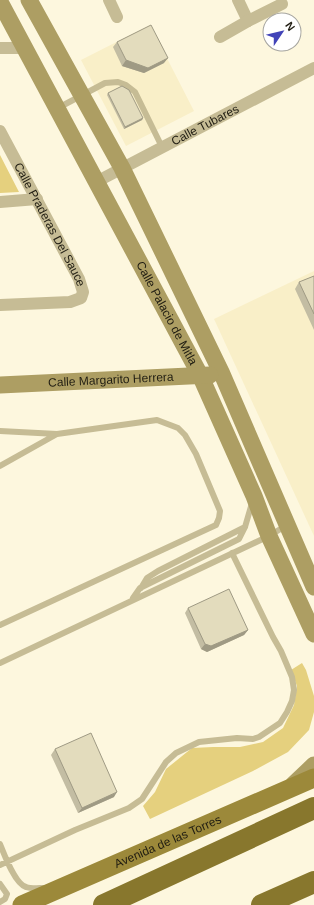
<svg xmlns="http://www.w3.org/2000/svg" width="314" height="905" font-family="Helvetica,sans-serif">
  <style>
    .built { fill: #f9efc8 }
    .green { fill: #e5d07e }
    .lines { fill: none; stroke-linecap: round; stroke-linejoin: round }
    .lane { stroke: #c6bc95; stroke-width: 6 }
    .street { stroke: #c6bc95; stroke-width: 12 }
    .secondary { stroke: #ad9e63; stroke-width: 17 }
    .primary { stroke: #9c893a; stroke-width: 19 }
    .highway { stroke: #88772d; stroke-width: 22 }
    .wall { fill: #c3bda3 }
    .shaded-wall { fill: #9f9a84 }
    .building { fill: #e3dcbd; stroke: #9f9a84 }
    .labels { text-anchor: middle; stroke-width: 3; stroke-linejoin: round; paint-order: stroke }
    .street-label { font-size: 12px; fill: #201d12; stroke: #fff }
  </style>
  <rect width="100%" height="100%" fill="#fdf7de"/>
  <!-- built -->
  <path class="built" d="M 150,25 L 194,111 L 126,146 L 81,60 Z
    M 314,271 L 314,536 L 214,319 Z"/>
  <!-- green -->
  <path class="green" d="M 0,155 L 19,192 L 0,193 Z
    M 302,663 L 306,670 L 314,696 L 314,712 L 309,730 L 288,752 L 253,771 L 150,819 L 143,806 L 155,792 L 166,769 L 192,748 L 213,747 L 240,747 L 263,742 L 283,728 L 294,705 L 297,686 L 291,670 Z"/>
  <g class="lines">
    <!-- lane -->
    <path class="lane" d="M 58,108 L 105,83 L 118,82 L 126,85 L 135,92 L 162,147
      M 0,431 L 57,434
      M 0,466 L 57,434 L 157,420 L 178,428 L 185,435 L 196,454 L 220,511 L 219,518 L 216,525 L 0,625
      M 141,588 L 147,578 L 158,571 L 245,527
      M 133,598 L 140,588 L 239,539 L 245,527 L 252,503
      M 0,663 L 269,536 L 287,525
      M 0,844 C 4,854 15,884 26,887 C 31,889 39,888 45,888
      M 0,865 L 75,830 L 129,808 L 142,799 L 166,762 L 176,753 L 199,742 L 237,738 L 253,739 L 259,737 L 280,723 L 287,712 L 292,701 L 294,690 L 292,677 L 281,651 L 273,637 L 232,553
      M 0,884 L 7,894 L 5,899 L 0,902"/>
    <!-- street -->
    <g class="street">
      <path d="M 109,0 L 117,17"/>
      <path d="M 238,0 L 248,21"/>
      <path d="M 220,37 L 248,21 L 282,4"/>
      <path d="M 0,48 L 25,48"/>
      <path id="s1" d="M 0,131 L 79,279 L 83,292 L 81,298 L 70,302 L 0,305"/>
      <path id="s2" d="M 96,182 L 314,68"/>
      <path d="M 0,202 L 37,199"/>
    </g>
    <!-- secondary -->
    <g class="secondary">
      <path d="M 29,0 L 122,168 L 222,374 L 314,587"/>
      <path id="s3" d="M 0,2 L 200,375 L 254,496 L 269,536 L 314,634"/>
      <path id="s4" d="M 0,385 L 210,375"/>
      <path d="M 293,785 L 314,765"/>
    </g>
    <!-- primary -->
    <path class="primary" id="s5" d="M 22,905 L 314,778"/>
    <!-- highway -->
    <path class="highway" d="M 104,905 L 314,808
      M 262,905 L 314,882"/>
  </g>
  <!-- wall -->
  <path class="wall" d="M 117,42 L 164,63 L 144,73 L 122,66 L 113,47 Z
    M 108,93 L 143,118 L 142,120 L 124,129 L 107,95 Z
    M 314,276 L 314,330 L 295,289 L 299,282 Z
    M 188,608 L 248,630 L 244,635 L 207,652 L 201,649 L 185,613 Z
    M 55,749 L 114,797 L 78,813 L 51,755 Z"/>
  <!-- shaded-wall -->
  <path class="shaded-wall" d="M 168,58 L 164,63 L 144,73 L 122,66 L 126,60 Z
    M 143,118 L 142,120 L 124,129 L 125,127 Z
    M 248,630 L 244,635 L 207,652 L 201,649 L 205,644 Z
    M 117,792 L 114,797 L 78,813 L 82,808 Z"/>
  <!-- building -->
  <path class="building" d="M 151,25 L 168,58 L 148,68 L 126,60 L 117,42 Z
    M 122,86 L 129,90 L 143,118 L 125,127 L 108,93 Z
    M 314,276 L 314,314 L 299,282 Z
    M 229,589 L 248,630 L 211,646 L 205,644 L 188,608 Z
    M 91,733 L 117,792 L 82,808 L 55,749 Z"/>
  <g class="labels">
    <!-- street labels -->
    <g class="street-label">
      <text dy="4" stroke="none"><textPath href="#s2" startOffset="123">Calle Tubares</textPath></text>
      <text dy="4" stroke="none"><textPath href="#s1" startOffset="106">Calle Praderas Del Sauce</textPath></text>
      <text dy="4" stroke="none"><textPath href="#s3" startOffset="353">Calle Palacio de Mitla</textPath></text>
      <text dy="4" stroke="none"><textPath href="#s4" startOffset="111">Calle Margarito Herrera</textPath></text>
      <text dy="4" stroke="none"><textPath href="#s5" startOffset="159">Avenida de las Torres</textPath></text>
    </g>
  </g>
  <!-- north arrow -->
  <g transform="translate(282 32) rotate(55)"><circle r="19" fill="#ffffff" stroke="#a6a5a0"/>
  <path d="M0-3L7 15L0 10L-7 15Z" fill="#4143b8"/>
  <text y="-6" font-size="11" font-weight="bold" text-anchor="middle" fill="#201d12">N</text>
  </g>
</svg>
